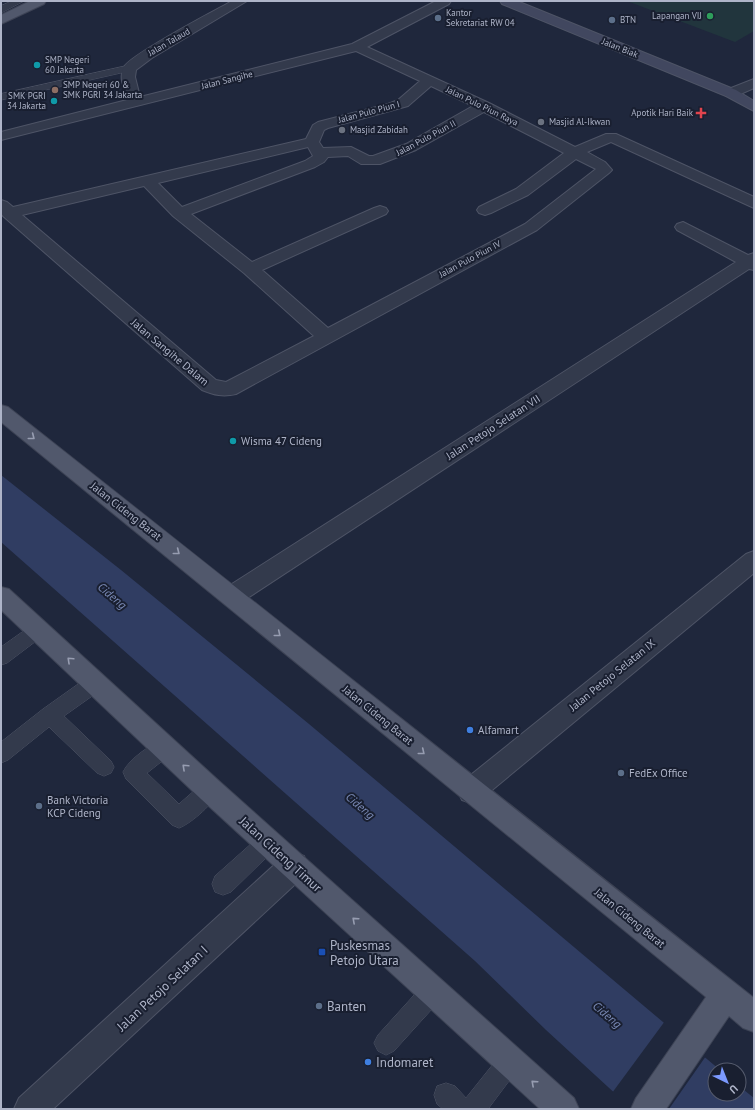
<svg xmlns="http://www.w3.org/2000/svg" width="755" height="1110" font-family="'PT Sans',sans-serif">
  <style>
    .green { fill: #21353d }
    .water { fill: #303d62 }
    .pier { fill: #1f273c }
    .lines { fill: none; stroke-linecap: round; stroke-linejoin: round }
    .service-casing { stroke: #4e5466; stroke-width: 1 }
    .minor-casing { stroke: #4e5466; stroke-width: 2 }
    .secondary-casing { stroke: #4e5466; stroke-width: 2 }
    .primary-casing { stroke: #3d4355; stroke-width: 2 }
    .service { fill: #333a4c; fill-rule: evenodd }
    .minor { fill: #333a4c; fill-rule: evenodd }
    .secondary { fill: #41475f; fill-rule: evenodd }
    .primary { fill: #51586c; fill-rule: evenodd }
    .oneway { stroke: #979db1 }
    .leisure-dot { fill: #2e9e5b; stroke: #191f30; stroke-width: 1.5 }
    .service-dot { fill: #5c6f8a; stroke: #191f30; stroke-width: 1.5 }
    .culture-dot { fill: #0f9aa8; stroke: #191f30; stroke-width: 1.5 }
    .education-dot { fill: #8d6e63; stroke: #191f30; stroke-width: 1.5 }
    .health-dot { fill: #e0444e; stroke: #191f30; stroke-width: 1.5 }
    .worship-dot { fill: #6b7280; stroke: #191f30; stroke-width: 1.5 }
    .shop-dot { fill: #3f7fe0; stroke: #191f30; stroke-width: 1.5 }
    .transit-dot { fill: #1a4fb4; stroke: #191f30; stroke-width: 1.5 }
    .labels { text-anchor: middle; stroke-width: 4; stroke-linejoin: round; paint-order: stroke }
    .far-poi-label { font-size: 9px; fill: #aeb4c8; stroke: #191f30; text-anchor: start }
    .far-street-label { font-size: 9px; fill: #aeb4c8; stroke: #191f30 }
    .street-label { font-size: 11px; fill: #aeb4c8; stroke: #191f30 }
    .poi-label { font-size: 11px; fill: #aeb4c8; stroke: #191f30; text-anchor: start }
    .water-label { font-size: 12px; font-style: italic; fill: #7b8bb7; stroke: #191f30 }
    .near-street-label { font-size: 13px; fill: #aeb4c8; stroke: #191f30 }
    .near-poi-label { font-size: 13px; fill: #aeb4c8; stroke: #191f30; text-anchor: start }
  </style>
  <rect width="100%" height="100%" fill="#1f273c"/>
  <!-- green -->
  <path class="green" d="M 627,1 L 754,1 L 754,31 L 735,42 Z"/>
  <!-- water -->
  <path class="water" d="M 1,475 L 121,570 L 309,724 L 720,1070 L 715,1070 L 715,1094 L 739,1094 L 739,1086 L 754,1098 L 754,1109 L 632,1109 L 546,1030 L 475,961 L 1,542 Z"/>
  <!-- pier -->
  <path class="pier" d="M 665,1021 L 706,1056 L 669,1109 L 629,1109 L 612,1093 Z"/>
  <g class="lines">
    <defs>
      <path id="service" d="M 12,1 L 24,1 L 1,13 L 1,6 Z
        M 130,65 L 134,66 L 135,68 L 134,70 L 1,100 L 1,94 Z
        M 38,622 L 44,625 L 47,630 L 44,635 L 7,663 L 1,665 L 1,647 L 32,625 Z
        M 95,675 L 102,677 L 104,683 L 102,689 L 64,716 L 111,761 L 114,767 L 111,773 L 104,776 L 97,773 L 49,727 L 8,760 L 1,763 L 1,742 L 43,709 L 88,677 Z
        M 164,739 L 171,742 L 174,748 L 171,754 L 147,773 L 179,804 L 203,783 L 210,781 L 217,783 L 220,790 C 215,802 192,823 179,828 L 172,825 L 126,779 L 123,772 C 129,759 151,744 164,739 Z
        M 268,832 L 275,835 L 278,842 L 275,849 L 231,892 L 223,895 L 215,892 L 212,884 L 215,876 L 261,835 Z
        M 433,980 L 441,983 L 444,991 L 441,999 L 394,1051 L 386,1055 L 378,1051 L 374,1043 L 378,1035 L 425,983 Z
        M 510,1049 L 518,1053 L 522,1061 L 518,1069 L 488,1109 L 443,1109 L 437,1104 L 434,1095 L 437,1086 L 446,1083 L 455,1086 L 466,1098 L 502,1053 Z"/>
      <path id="minor" d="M 232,1 L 247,1 L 152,58 L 136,70 L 135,77 L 140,97 L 352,44 L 436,1 L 451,1 L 449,4 L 367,47 L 489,103 L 575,147 L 606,134 L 616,134 L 754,197 L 754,208 L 611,142 L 587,152 L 605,162 L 612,170 L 609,173 L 537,230 L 236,394 C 223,397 214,395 202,390 L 3,216 L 1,213 L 1,200 L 7,202 L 13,207 L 306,139 L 313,125 L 318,122 L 388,104 L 398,100 L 420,81 L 356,51 L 1,140 L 1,132 L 127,100 C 125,90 118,77 124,67 C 131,54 214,11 232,1 ZM 431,86 L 473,106 L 406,144 L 373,156 L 369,156 L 351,147 L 323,148 L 319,142 L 324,130 L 328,128 L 408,106 ZM 484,112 L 564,153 L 516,189 L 479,207 L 477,210 L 479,213 L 485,215 L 491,213 L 528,195 L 576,159 L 596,169 L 525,224 L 328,328 L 262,270 L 386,214 L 388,211 L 386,208 L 380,206 L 374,208 L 252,262 L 191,214 L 315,167 L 324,162 L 328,157 L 348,156 L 361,164 L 380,164 L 416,150 ZM 308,147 L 313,156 L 305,161 L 182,207 L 158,183 ZM 144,186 L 173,216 L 244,273 L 314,336 L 226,382 L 216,380 L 22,215 Z
        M 754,79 L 754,88 L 736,96 L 726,96 L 724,93 L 726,90 Z
        M 683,222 L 748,255 L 754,253 L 754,270 L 749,269 L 240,603 L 232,605 L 224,603 L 221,596 L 224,589 L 736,262 L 677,230 L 675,227 L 677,224 Z
        M 754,551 L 754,573 L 480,800 L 471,803 L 462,800 L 458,791 L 462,782 L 746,554 Z
        M 294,853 L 304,856 L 308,866 L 304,876 L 53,1109 L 14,1109 L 19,1098 L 284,856 Z"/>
      <path id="secondary" d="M 500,1 L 517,1 L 736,90 L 754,101 L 754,111 L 726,96 L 502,4 Z"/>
      <path id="primary" d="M 30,1 L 46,1 L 44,4 L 1,24 L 1,15 Z
        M 1,405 L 8,407 C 257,603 505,802 754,998 L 754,1032 L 743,1028 L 729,1016 L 666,1109 L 631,1109 L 636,1098 L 706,997 L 1,422 Z
        M 1,587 L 9,589 L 219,781 L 574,1098 L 579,1109 L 540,1109 L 201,799 L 1,610 Z"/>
    </defs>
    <!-- service casing -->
    <use href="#service" class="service-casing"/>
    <!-- minor casing -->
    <use href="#minor" class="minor-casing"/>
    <!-- secondary casing -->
    <use href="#secondary" class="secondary-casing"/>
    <!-- primary casing -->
    <use href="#primary" class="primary-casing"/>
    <!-- service -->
    <use href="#service" class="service"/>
    <!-- minor -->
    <use href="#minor" class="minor"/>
    <!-- secondary -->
    <use href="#secondary" class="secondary"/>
    <!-- primary -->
    <use href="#primary" class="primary"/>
  </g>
  <!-- one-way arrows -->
  <defs><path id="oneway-chevron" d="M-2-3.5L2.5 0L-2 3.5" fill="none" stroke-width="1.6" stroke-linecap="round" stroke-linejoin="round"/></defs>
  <g class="oneway">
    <use href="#oneway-chevron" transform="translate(32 437) rotate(38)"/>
    <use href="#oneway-chevron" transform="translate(177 552) rotate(38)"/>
    <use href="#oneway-chevron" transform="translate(278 634) rotate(39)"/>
    <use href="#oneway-chevron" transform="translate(70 660) rotate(-137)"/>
    <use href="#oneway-chevron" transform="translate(422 752) rotate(39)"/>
    <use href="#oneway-chevron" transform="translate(185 767) rotate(-137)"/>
    <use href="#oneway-chevron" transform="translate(355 920) rotate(-138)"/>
    <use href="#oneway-chevron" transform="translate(534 1083) rotate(-138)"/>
  </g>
  <!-- markers -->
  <circle class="leisure-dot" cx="710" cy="16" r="4"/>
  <g class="service-dot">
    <circle cx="438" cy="18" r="4"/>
    <circle cx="612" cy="20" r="4"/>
    <circle cx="621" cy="773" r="4"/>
    <circle cx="39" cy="806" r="4"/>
    <circle cx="319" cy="1006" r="4"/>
  </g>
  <g class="culture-dot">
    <circle cx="37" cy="65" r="4"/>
    <circle cx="54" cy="101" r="4"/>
    <circle cx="233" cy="441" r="4"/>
  </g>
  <circle class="education-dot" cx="55" cy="90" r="4"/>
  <path class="health-dot" d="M699 107h4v4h4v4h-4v4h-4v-4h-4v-4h4z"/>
  <g class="worship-dot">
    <circle cx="541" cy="122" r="4"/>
    <circle cx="342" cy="130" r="4"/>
  </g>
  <g class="shop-dot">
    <circle cx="470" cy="730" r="4"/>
    <circle cx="368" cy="1062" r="4"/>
  </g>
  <rect class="transit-dot" x="318" y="948" width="8" height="8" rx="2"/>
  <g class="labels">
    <!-- far-poi labels -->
    <g class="far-poi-label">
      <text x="446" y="16">Kantor<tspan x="446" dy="10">Sekretariat RW 04</tspan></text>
      <text x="702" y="19" text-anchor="end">Lapangan VIJ</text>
      <text x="620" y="23">BTN</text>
      <text x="45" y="63">SMP Negeri<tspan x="45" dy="10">60 Jakarta</tspan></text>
      <text x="63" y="88">SMP Negeri 60 &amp;<tspan x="63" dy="10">SMK PGRI 34 Jakarta</tspan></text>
      <text x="46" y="99" text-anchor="end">SMK PGRI<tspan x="46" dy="10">34 Jakarta</tspan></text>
      <text x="693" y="116" text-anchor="end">Apotik Hari Baik</text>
      <text x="549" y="125">Masjid Al-Ikwan</text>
      <text x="350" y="133">Masjid Zabidah</text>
    </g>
    <!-- far-street labels -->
    <g class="far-street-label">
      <text transform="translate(169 42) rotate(-30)" y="3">Jalan Talaud</text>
      <text transform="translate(620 48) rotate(22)" y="3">Jalan Biak</text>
      <text transform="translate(227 80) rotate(-14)" y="3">Jalan Sangihe</text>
      <text transform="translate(482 106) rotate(26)" y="3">Jalan Pulo Piun Raya</text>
      <text transform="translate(369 112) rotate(-15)" y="3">Jalan Pulo Piun I</text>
      <text transform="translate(426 138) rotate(-28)" y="3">Jalan Pulo Piun II</text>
      <text transform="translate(470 259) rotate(-28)" y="3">Jalan Pulo Piun IV</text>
    </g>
    <!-- street labels -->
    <g class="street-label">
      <text transform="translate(170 352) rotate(40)" y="4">Jalan Sangihe Dalam</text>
      <text transform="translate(493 427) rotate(-33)" y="4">Jalan Petojo Selatan VII</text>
      <text transform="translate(126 511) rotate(38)" y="4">Jalan Cideng Barat</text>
      <text transform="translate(612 675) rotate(-39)" y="4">Jalan Petojo Selatan IX</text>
      <text transform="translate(378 715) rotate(39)" y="4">Jalan Cideng Barat</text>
      <text transform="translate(630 918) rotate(39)" y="4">Jalan Cideng Barat</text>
    </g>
    <!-- poi labels -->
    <g class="poi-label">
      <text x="241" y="445">Wisma 47 Cideng</text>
      <text x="478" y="734">Alfamart</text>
      <text x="629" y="777">FedEx Office</text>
      <text x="47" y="804">Bank Victoria<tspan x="47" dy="13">KCP Cideng</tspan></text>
    </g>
    <!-- water labels -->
    <g class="water-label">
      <text transform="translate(112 596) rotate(40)" y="4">Cideng</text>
      <text transform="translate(360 806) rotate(40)" y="4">Cideng</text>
      <text transform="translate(607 1015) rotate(40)" y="4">Cideng</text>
    </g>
    <!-- near-street labels -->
    <g class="near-street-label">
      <text transform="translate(281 854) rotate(42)" y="5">Jalan Cideng Timur</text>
      <text transform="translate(162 988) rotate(-43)" y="5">Jalan Petojo Selatan I</text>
    </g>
    <!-- near-poi labels -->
    <g class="near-poi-label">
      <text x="330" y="950">Puskesmas<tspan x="330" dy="15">Petojo Utara</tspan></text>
      <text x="327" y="1011">Banten</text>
      <text x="376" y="1067">Indomaret</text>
    </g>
  </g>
  <!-- border -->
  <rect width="755" height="1110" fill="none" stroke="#aeb4c8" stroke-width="4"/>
  <!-- north arrow -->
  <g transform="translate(727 1082) rotate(137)"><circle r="19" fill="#191f30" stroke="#555b6d"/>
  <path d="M0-3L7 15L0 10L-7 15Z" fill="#7c9aff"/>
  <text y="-6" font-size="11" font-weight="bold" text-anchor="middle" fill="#aeb4c8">U</text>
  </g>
</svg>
